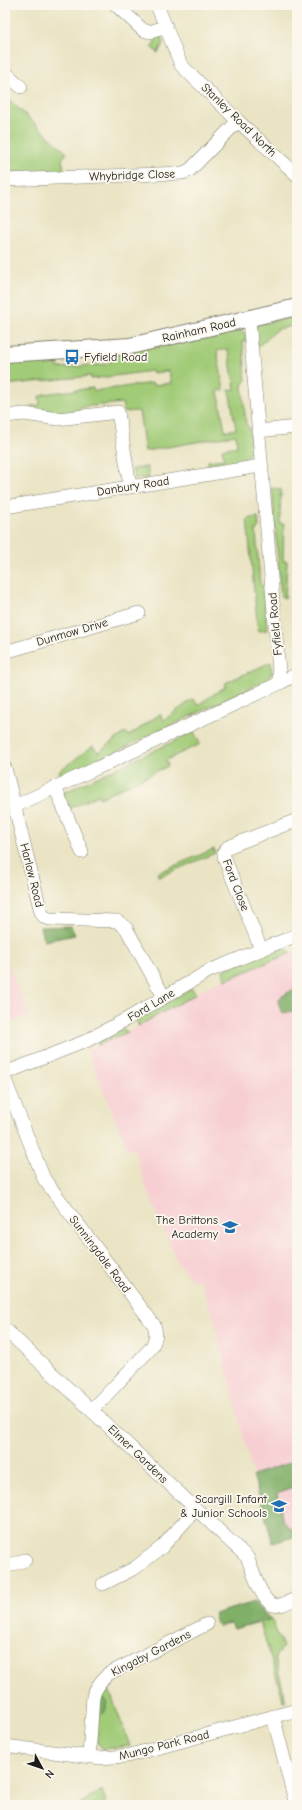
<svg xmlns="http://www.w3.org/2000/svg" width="302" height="1810" font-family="'Comic Neue',sans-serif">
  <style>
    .built { fill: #f7cfd3 }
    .green { fill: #a1cb77; stroke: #5e744a; fill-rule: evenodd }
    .forest { fill: #80af68; stroke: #4e6642 }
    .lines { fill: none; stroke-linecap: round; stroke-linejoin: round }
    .minor-casing { stroke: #838070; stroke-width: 14 }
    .major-casing { stroke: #838070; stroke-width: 18 }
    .minor { stroke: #fff; stroke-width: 13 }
    .major { stroke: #fff; stroke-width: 16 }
    .labels { text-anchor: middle; stroke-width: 3.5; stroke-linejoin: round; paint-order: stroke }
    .street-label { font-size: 12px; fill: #1c1c1c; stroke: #fbf7ec }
    .poi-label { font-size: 12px; fill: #1c1c1c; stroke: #fbf7ec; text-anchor: end }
  </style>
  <rect width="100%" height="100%" fill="#fbf7ec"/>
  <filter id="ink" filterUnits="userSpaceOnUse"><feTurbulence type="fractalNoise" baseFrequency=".025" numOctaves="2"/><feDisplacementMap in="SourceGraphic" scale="8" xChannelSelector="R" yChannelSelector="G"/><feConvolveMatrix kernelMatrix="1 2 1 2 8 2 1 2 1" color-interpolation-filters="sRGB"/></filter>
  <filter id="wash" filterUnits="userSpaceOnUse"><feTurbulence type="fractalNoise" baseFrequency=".012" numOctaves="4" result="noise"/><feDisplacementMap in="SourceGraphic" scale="16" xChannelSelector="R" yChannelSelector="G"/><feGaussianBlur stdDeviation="0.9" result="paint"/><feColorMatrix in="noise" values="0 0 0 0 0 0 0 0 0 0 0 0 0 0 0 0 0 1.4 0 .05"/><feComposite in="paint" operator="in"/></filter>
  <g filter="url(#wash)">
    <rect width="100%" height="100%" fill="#eae4c4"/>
    <!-- built -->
    <path class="built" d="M 297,951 L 297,1536 L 273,1543 L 253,1475 L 213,1316 L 199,1278 L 194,1282 L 178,1263 L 147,1190 L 134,1148 L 128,1150 L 87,1050 L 124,1034 L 211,985 Z
      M 5,958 L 30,1016 L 5,1025 Z"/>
    <!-- green -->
    <path class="green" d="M 161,36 L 163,43 L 158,53 L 151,47 L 155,42 L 156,37 Z
      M 5,96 L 67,153 L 62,159 L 64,171 L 5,173 Z
      M 297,316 L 297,325 L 278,329 L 257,347 L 255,328 L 258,324 Z
      M 238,328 L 244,332 L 247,340 L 243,341 L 246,380 L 242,385 L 246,424 L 249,427 L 252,451 L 240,463 L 209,468 L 208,461 L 224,459 L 222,449 L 237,446 L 236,435 L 145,451 L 139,411 L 124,412 L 122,403 L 83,407 L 79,412 L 63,414 L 31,410 L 31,406 L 40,405 L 39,396 L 43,396 L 43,394 L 93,388 L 94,391 L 152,383 L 153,385 L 171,383 L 169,371 L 153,373 L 152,371 L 91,379 L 91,376 L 5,385 L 5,361 L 57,357 L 58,368 L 108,364 L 117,353 ZM 228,349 L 235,389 L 229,390 L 236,429 L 225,431 L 218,391 L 224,390 L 217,351 Z
      M 147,467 L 149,478 L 135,479 L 132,469 Z
      M 272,488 L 281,489 L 280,524 L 284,524 L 283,561 L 287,561 L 285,598 L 281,597 Z
      M 258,517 L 259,526 L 256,531 L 260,584 L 264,587 L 267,630 L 258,631 L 247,519 Z
      M 271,662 L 272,673 L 267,680 L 61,778 L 59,771 L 93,746 L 98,752 L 126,732 L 129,736 L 160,714 L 164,720 L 193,699 L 198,705 L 226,686 L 225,683 Z
      M 194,732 L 200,744 L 166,760 L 168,766 L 100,798 L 98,795 L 67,810 L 61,794 Z
      M 214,849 L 215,853 L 159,877 L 157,873 Z
      M 284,946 L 291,953 L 225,980 L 223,970 Z
      M 191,988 L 196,994 L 138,1026 L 137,1019 Z
      M 122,1029 L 128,1032 L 98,1045 L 96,1041 Z
      M 271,1619 L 283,1647 L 275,1657 L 286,1702 L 284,1702 L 260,1622 Z
      M 107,1684 L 130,1746 L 103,1749 L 96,1741 L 100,1695 Z
      M 102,1790 L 107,1805 L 78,1805 Z"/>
    <!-- forest -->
    <path class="forest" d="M 71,926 L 75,935 L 44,941 L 40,927 Z
      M 297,987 L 297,1010 L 284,1013 L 281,1011 L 278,1001 L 281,997 Z
      M 297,1460 L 297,1486 L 277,1493 L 283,1521 L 292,1529 L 297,1526 L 297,1536 L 273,1543 L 253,1475 Z
      M 254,1602 C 260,1607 266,1616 271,1619 L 234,1629 L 232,1625 L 229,1623 L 218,1627 L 214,1614 Z
      M 100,1695 L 108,1703 L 104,1713 L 98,1715 Z"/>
  </g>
  <g filter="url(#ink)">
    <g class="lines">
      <defs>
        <path id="minor" d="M 116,5 L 143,30 L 150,32 L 166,26
          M 157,5 L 181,65 L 238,121 L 297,175
          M 5,72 L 21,87
          M 5,180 L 183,173 L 190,170 L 238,121
          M 5,416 L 25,414 L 58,419 L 118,412 L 130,486
          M 258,431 L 297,427
          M 5,507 L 261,466
          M 5,652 L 139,613
          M 280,683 L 297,674
          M 5,768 L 41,912 L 44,917 L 50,919 L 117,921 L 126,928 L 164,997
          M 55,787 L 82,852
          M 15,806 L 280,683 L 249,319
          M 261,949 L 224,857 L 224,852 L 228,847 L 297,820
          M 5,1073 L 86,1041 L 125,1020 L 209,971 L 297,935
          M 5,1080 L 44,1179 L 154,1325 C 157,1334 156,1339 151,1348 L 92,1410
          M 5,1329 L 247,1557 C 252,1568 261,1601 273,1605 C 280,1607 290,1601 297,1598
          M 5,1567 L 25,1560
          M 103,1584 L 135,1568 L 162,1547 L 196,1509
          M 273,1716 L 296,1805
          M 5,1746 L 100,1758 L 127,1756 L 297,1710
          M 89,1757 L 93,1696 C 96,1687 101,1681 108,1674 L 207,1624"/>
        <path id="major" d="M 5,354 L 130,346 L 297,307"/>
      </defs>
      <!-- minor casing -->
      <use href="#minor" class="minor-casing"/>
      <!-- major casing -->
      <use href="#major" class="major-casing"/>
      <!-- minor -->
      <use href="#minor" class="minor"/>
      <!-- major -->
      <use href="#major" class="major"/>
    </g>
  </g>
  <!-- icons -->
  <defs>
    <symbol id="bus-bare" viewBox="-9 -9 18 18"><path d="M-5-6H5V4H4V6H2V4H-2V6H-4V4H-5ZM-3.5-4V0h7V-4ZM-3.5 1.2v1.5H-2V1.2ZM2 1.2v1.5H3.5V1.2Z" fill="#1f6fb2" stroke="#fbf7ec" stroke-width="2.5" paint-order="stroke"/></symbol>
    <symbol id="school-bare" viewBox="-9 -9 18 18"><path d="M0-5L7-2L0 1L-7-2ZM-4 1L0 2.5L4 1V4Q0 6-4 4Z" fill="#1f6fb2" stroke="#fbf7ec" stroke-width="2.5" paint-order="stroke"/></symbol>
  </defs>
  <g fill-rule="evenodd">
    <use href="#bus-bare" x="61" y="346" width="22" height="22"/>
    <use href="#school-bare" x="219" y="1216" width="22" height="22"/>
    <use href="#school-bare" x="268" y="1495" width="22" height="22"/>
  </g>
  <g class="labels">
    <!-- street labels -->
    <g class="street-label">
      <text transform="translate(239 120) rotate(44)" y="4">Stanley Road North</text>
      <text transform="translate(132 175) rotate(-2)" y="4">Whybridge Close</text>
      <text transform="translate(199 330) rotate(-13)" y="4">Rainham Road</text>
      <text transform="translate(133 486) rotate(-9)" y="4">Danbury Road</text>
      <text transform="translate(275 624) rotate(-95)" y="4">Fyfield Road</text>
      <text transform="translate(72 632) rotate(-16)" y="4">Dunmow Drive</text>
      <text transform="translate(32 875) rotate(76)" y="4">Harlow Road</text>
      <text transform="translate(236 885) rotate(69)" y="4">Ford Close</text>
      <text transform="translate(151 1005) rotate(-31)" y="4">Ford Lane</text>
      <text transform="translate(100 1254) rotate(53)" y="4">Sunningdale Road</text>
      <text transform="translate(138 1454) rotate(44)" y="4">Elmer Gardens</text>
      <text transform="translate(151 1653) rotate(-27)" y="4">Kingaby Gardens</text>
      <text transform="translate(164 1745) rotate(-14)" y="4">Mungo Park Road</text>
    </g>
    <!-- poi labels -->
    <g class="poi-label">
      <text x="84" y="361" text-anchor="start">Fyfield Road</text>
      <text x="218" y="1224">The Brittons<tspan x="218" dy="14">Academy</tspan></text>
      <text x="267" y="1503">Scargill Infant<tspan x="267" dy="14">&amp; Junior Schools</tspan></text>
    </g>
  </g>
  <!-- margin -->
  <rect width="302" height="1810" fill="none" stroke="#fbf7ec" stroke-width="20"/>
  <!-- north arrow -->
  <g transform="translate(42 1768) rotate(130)" stroke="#fbf7ec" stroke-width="3" paint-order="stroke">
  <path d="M0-3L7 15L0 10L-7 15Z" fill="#1c1c1c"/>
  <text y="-6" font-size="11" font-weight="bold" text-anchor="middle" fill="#1c1c1c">N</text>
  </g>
</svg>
